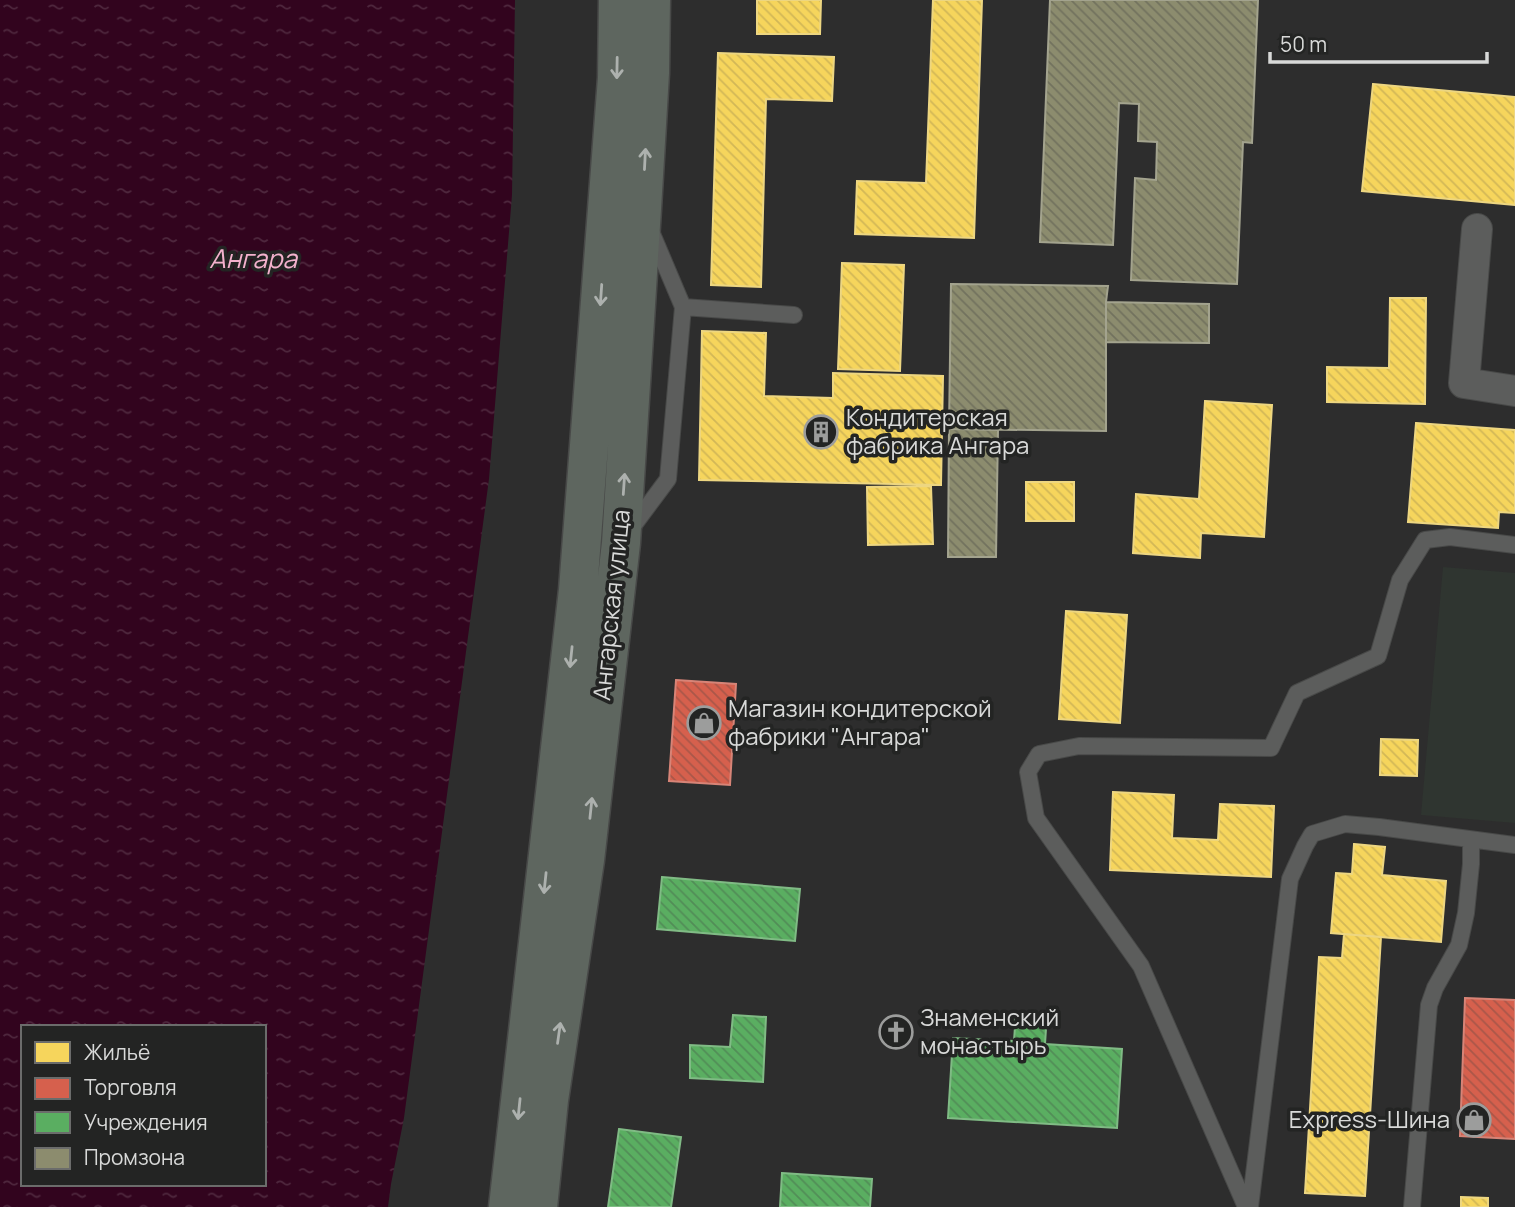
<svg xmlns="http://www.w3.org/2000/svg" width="1515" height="1207" font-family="Manrope,sans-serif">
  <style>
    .built { fill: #2f3530 }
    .water { fill: url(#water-ripples); fill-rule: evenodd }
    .homes { fill: url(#homes-back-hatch); stroke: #edd681; stroke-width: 2 }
    .shops { fill: url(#shops-back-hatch); stroke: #d78477; stroke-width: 2 }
    .public { fill: url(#public-back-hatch); stroke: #80bb85; stroke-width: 2 }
    .industry { fill: url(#industry-back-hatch); stroke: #a3a38e; stroke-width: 2 }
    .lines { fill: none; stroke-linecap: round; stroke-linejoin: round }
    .service-casing { stroke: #484948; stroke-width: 18 }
    .minor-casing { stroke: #484948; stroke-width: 32 }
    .primary-casing { stroke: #484948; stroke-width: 41 }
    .service { stroke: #5c5d5c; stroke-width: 16 }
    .minor { stroke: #5c5d5c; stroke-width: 30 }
    .primary { stroke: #5e665f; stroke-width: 38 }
    .oneway { stroke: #adb1ae }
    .labels { text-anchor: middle; stroke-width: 7; stroke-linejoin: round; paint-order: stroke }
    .poi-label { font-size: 24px; fill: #d8d9d8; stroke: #232423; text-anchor: start }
    .street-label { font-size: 24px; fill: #d8d9d8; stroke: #232423 }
    .water-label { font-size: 26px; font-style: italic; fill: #f3b1cd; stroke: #232423 }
  </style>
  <defs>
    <pattern id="water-ripples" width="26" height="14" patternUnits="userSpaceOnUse" patternTransform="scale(1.75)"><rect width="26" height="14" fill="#32041e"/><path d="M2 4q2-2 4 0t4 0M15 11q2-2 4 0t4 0" fill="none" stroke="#4f283e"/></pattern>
    <pattern id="homes-back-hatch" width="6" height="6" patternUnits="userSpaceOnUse" patternTransform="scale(1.75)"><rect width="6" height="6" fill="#f6d55c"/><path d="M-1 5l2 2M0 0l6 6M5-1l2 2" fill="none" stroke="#d2b757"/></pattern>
    <pattern id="shops-back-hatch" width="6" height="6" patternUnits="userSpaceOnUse" patternTransform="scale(1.75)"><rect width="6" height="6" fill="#d6604d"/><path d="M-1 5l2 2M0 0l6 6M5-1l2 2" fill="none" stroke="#a95749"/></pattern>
    <pattern id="public-back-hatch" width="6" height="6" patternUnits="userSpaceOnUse" patternTransform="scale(1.75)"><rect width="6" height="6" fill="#5aae61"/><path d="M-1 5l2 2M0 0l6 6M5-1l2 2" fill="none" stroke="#528d57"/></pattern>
    <pattern id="industry-back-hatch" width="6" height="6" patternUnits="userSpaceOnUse" patternTransform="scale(1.75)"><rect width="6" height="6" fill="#8c8c6e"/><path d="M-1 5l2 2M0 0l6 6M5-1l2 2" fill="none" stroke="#72725e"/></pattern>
  </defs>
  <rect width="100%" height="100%" fill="#2d2d2d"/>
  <!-- built -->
  <path class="built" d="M 1443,567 L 1515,573 L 1515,823 L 1421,815 Z"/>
  <!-- water -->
  <path class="water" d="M 0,0 L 515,0 L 512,195 L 489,479 L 404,1118 L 391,1184 L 388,1207 L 0,1207 ZM 23,1027 L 264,1027 L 264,1184 L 23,1184 Z"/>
  <!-- homes -->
  <path class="homes" d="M 757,0 L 821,0 L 820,34 L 757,34 Z
    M 933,0 L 982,0 L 974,238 L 855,234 L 857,181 L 926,183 Z
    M 718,53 L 834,57 L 832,101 L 766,99 L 761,287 L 711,285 Z
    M 1373,84 L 1515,97 L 1515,205 L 1362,191 Z
    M 842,263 L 904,265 L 900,371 L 838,369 Z
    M 1390,298 L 1426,298 L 1425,404 L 1327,402 L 1327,367 L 1389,368 Z
    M 702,331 L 766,333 L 764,396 L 833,398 L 833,373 L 943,376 L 941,485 L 699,480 Z
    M 1205,401 L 1272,405 L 1264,537 L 1201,533 L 1200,558 L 1133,553 L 1136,494 L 1199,499 Z
    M 1416,423 L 1515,430 L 1515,513 L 1499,512 L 1498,528 L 1408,522 Z
    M 1026,482 L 1074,482 L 1074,521 L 1026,521 Z
    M 931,486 L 933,544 L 868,545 L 867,487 Z
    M 1066,611 L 1127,615 L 1120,723 L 1059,719 Z
    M 1381,739 L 1418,740 L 1417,776 L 1380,775 Z
    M 1113,792 L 1174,795 L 1172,838 L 1218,840 L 1220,804 L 1274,806 L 1271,877 L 1110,870 Z
    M 1354,844 L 1385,847 L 1382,875 L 1446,881 L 1441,942 L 1331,933 L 1336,873 L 1352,874 Z
    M 1344,934 L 1381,937 L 1365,1196 L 1305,1193 L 1319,957 L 1342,958 Z
    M 1461,1197 L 1488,1198 L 1488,1207 L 1461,1207 Z"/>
  <!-- shops -->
  <path class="shops" d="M 676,680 L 736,684 L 730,785 L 669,781 Z
    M 1465,998 L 1515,1000 L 1515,1139 L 1460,1136 Z"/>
  <!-- public -->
  <path class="public" d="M 662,877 L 800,889 L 795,941 L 657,929 Z
    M 1016,1012 L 1047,1014 L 1045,1044 L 1122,1049 L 1117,1128 L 948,1118 L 953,1038 L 1014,1041 Z
    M 733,1015 L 766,1017 L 763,1082 L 690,1078 L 690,1045 L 730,1047 Z
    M 619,1129 L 681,1137 L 671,1207 L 608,1207 Z
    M 782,1173 L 872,1179 L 870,1207 L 780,1207 Z"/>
  <!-- industry -->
  <path class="industry" d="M 1050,0 L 1258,0 L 1252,143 L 1243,142 L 1237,284 L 1131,280 L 1135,178 L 1156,180 L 1157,142 L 1138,141 L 1139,104 L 1119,103 L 1113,245 L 1040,242 Z
    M 951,284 L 1108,286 L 1106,302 L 1106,431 L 949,429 Z
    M 1106,302 L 1209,304 L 1209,343 L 1106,342 Z
    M 949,429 L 998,430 L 996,557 L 948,557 Z"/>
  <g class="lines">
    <defs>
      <path id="service" d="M 683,307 L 794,315
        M 630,530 L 668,479 L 683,307 L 650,229
        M 1246,1207 L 1141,966 L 1036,818 L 1028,772 L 1039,754 L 1079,746 L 1271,748 L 1297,693 L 1378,656 L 1400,580 L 1425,540 L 1450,537 L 1515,545
        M 1250,1207 L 1290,879 L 1305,846 L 1312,834 L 1345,824 L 1379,827 L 1515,845
        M 1412,1207 L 1429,1005 L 1435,988 L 1459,945 L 1466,913 L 1471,864 L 1471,840"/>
      <path id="minor" d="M 1477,229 L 1464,383 L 1515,391"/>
      <path id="primary" d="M 508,1207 L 578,590 L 617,78 L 618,0
        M 538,1207 L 549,1100 L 585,860 L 621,543 L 642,209 L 650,73 L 651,0"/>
    </defs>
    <!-- service casing -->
    <use href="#service" class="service-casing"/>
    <!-- minor casing -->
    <use href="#minor" class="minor-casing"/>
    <!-- primary casing -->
    <use href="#primary" class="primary-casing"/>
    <!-- service -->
    <use href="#service" class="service"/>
    <!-- minor -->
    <use href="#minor" class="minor"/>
    <!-- primary -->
    <use href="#primary" class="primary"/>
  </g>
  <!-- one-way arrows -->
  <defs><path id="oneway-shaft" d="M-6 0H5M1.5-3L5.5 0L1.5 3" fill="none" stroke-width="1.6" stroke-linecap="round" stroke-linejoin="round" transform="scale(1.75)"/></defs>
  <g class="oneway">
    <use href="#oneway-shaft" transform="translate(617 68) rotate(91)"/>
    <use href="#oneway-shaft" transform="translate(645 159) rotate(-87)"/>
    <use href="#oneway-shaft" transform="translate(601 295) rotate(94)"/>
    <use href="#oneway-shaft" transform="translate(624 484) rotate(-86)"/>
    <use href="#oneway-shaft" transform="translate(571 657) rotate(96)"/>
    <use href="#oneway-shaft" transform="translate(591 808) rotate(-84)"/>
    <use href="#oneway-shaft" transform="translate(545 883) rotate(96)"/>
    <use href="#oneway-shaft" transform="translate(559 1033) rotate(-82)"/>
    <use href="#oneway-shaft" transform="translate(519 1109) rotate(96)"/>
  </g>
  <!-- icons -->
  <defs>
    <symbol id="building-ring" viewBox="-11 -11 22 22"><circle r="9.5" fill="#232423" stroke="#9c9d9c" stroke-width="1.5"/><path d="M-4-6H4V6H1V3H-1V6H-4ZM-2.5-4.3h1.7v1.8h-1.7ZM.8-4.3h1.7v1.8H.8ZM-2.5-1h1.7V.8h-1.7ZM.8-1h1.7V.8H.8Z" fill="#9c9d9c"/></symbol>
    <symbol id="shop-ring" viewBox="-11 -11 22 22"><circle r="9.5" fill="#232423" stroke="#9c9d9c" stroke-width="1.5"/><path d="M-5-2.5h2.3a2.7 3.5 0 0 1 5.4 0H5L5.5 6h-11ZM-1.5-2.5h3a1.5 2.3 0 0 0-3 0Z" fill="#9c9d9c"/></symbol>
    <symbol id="church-ring" viewBox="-11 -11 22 22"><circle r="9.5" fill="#232423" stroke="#9c9d9c" stroke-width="1.5"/><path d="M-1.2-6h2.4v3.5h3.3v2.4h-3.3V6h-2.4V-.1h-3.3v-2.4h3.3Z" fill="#9c9d9c"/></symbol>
  </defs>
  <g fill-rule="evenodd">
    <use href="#building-ring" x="802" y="413" width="38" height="38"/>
    <use href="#shop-ring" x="685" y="704" width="38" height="38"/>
    <use href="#church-ring" x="877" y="1013" width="38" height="38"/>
    <use href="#shop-ring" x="1455" y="1101" width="38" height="38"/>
  </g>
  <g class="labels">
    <!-- poi labels -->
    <g class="poi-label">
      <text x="846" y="426">Кондитерская<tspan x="846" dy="28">фабрика Ангара</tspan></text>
      <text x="728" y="717">Магазин кондитерской<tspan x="728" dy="28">фабрики "Ангара"</tspan></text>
      <text x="920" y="1026">Знаменский<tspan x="920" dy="28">монастырь</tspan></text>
      <text x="1450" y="1128" text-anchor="end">Express-Шина</text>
    </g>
    <!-- street labels -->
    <g class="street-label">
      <text transform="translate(612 605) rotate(-84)" y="8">Ангарская улица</text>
    </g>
    <!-- water labels -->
    <g class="water-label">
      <text x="253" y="268">Ангара</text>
    </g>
  </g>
  <!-- legend -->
  <rect x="21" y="1025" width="245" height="161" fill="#232423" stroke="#6b6c6b" stroke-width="2"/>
  <rect x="35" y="1042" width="35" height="21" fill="#f6d55c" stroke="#6b6c6b" stroke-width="2"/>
  <text x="84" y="1060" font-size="21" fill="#d8d9d8">Жильё</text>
  <rect x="35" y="1078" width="35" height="21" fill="#d6604d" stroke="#6b6c6b" stroke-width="2"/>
  <text x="84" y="1095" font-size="21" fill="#d8d9d8">Торговля</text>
  <rect x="35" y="1112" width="35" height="21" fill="#5aae61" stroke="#6b6c6b" stroke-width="2"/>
  <text x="84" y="1130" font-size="21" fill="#d8d9d8">Учреждения</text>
  <rect x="35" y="1148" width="35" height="21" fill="#8c8c6e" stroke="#6b6c6b" stroke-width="2"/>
  <text x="84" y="1165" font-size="21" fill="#d8d9d8">Промзона</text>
  <!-- scale -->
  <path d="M1270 52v10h217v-10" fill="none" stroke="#d8d9d8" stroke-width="3.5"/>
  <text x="1280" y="52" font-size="21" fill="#d8d9d8" stroke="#232423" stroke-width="5" paint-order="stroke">50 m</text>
</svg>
